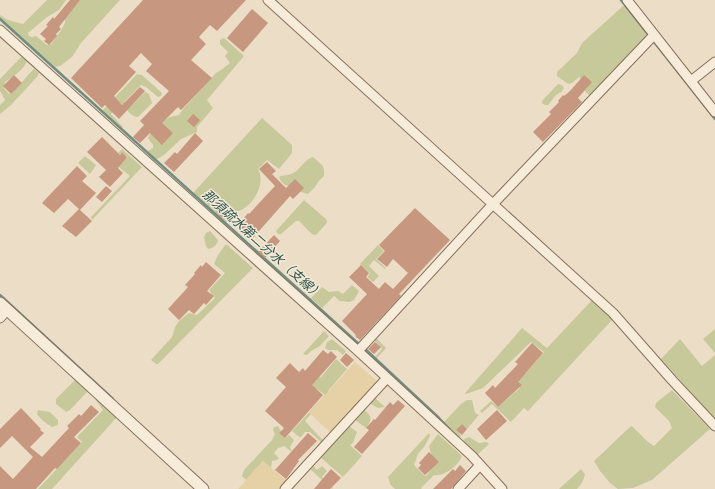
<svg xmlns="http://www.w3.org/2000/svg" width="715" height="489" font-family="'Playfair Display','Noto Sans JP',serif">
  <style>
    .green { fill: #c7c99b }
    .sand { fill: #e6d0a5 }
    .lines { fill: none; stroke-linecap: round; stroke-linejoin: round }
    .stream { stroke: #6f8d83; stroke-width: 2.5 }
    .building { fill: #c7977f }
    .minor-casing { stroke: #86705d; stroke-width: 11 }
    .tertiary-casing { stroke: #86705d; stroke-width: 13 }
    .minor { stroke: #f7ecd9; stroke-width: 9 }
    .tertiary { stroke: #f7ecd9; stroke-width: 11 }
    .labels { text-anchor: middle; stroke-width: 3; stroke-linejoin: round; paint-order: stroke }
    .water-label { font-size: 13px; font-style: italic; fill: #305651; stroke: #f3e9d5 }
  </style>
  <rect width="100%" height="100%" fill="#ecdec6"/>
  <!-- green -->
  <path class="green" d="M 47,0 L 66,0 L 59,10 L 47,17 L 28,33 L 29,36 L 32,37 L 36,36 L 47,45 L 51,44 L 60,32 L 65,23 L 65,17 L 74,0 L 120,0 L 81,43 L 72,57 L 60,66 L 55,67 L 0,18 L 0,15 L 8,20 L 23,24 Z
    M 623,6 L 628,7 L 650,34 L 591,97 L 585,91 L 585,85 L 579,77 L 572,83 L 568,84 L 557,76 L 557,72 L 577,53 L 582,43 Z
    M 224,38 L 244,56 L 207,100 L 213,108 L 197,127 L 197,132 L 181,139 L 164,155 L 154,161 L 148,155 L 148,151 L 153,148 L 153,145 L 148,138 C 154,125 165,117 179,115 L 183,109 L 216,73 L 221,70 L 230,63 L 225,56 L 228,52 L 220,44 L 220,40 Z
    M 21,57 L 27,61 C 23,71 13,76 5,82 L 4,88 L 9,94 C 16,91 27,75 34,69 L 39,73 L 37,77 L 11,105 L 0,114 L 0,105 L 5,100 L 0,91 L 0,79 Z
    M 137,74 L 142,75 L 162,93 L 161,96 L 158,97 L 146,87 L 141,85 L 124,102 L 130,107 L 145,92 L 149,94 L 152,103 L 138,117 C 130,117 127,108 121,103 L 111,114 L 123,127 L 122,128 L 102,111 Z
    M 558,84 L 562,85 L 564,88 L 561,92 L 556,95 L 548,105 L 545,105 L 542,103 L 542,101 Z
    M 262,118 L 292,145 L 292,153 L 279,169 L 267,160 L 258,169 C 266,183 254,204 241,210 C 237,212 232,211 228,210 L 226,213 L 230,217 L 229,221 L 224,224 L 204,206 L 203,202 L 193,193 Z
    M 122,149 L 142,167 L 92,220 L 91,217 L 130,176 L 114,163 L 128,157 L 122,152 L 112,162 L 111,161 Z
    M 85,156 L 96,165 L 90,174 L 78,163 Z
    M 313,157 L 323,166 L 324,171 L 324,176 L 318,182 L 315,187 L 308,194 C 302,193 300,191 295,189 C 288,185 282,186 279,177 C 285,174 289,176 295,172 C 301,168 305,159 313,157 Z
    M 304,200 L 326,219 L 327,222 L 326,224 L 316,235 L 312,234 L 299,221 L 296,221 L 281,234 L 278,234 L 276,231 Z
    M 210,231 L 218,240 C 217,245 214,248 208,249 L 206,246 L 204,237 L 206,233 Z
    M 226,244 L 253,268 L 158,364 L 156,364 L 151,360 L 172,337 L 175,327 L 179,321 L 189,313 L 197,315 L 215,298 L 209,290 L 225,273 L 214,264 L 218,255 Z
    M 378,245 L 384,251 L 376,259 L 386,268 L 385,269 L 374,260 L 369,266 L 379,276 L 373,282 L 367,277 L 370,273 L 360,264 Z
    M 352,285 L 359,291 L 354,300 L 350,302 L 340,301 L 334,296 L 322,308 L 311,298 L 322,287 L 329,292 L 338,291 L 343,294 Z
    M 593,299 L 611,317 L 612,320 L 528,411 L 524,408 L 511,422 L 492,404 L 482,413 L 480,411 L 491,401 L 498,407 L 520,388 L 516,380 L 520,370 L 526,373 L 544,352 L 531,342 L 483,388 L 466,394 L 465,393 L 522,328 L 547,348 Z
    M 715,329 L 715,353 L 703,339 Z
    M 324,331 L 329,336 L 320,346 L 311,351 L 307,355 L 303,354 Z
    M 375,337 L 386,348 L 377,358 L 375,357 L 382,349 L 381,347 L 375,341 L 373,341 Z
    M 332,339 L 346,351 L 343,355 L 337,350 L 328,350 L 325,348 L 327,342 Z
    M 680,339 L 702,366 L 715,355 L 715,419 L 661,359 Z
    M 336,359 L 347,369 L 328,391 L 329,393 L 305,421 C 311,427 316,434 323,440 L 321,442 L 310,432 L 305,432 L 301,437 L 299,437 L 292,431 L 325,395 L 317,389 L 313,390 L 308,386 L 318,378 L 321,377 Z
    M 75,380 L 80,381 L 87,388 L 87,392 L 70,410 L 66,412 L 56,404 L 56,399 Z
    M 672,390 L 710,429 L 652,480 L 633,488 L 618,489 L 610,483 L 600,471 L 594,461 L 631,426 L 633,427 L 648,442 L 654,446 L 672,428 L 669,421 L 655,407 L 656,403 Z
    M 95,397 L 118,416 L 52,489 L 38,489 L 82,442 L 77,437 L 103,410 L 95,399 Z
    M 374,397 L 385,407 L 378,408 L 369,403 Z
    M 467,400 L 472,400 L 475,413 L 479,415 L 467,429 L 461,424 L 459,433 L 461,436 L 459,438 L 444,422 L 461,404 Z
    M 363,409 C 372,416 373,419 366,428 L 354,419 Z
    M 38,410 L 50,412 L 58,420 L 58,425 L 52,427 C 46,423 41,420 37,414 Z
    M 278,426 L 285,438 L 289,435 L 294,440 L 290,447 L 292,452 L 284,446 L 278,448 L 274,453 L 279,458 L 277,460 L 272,461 L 271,468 L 263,461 L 246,480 L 242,476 L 244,470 L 272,440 L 275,434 L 273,430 L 274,427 Z
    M 347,426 L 349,426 L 357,432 L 353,443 L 350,445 L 362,456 L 343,477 L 320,457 Z
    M 429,433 L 430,436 L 424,447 L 418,454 L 414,465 L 424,475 L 426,476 C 436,465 432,459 429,446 L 438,434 L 462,456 C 458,466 444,477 434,475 L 421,488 L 422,489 L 395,489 L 390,484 L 388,477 Z
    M 469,437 L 479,443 L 487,442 L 489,444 L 477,455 L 463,442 L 464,439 Z
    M 312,465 L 317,470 L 322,466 L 327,471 L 322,477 L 333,488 L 332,489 L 310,469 L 293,489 L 290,489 Z
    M 581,469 L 585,474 C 584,480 581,485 577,489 L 559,489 Z"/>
  <!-- sand -->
  <path class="sand" d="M 355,362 L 377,381 L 331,433 L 309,413 Z
    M 263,461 L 287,481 L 280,489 L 238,489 Z"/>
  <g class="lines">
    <!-- stream -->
    <path class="stream" d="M 621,0 L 715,119
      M 0,19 L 360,345
      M 0,295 L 113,399
      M 364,348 L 439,418 L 456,436"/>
  </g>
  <!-- building -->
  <path class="building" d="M 70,0 L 80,0 L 59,27 L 61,29 L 56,34 L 57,36 L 49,45 L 44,41 L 46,39 L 40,34 L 48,26 L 46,25 L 53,17 L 54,19 Z
    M 143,0 L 246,0 L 217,31 L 210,25 L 199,37 L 206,44 L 191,60 L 212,78 L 181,110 L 178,107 L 162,123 L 173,133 L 162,145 L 150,133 L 140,143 L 133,137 L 144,125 L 140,121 L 169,91 L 146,71 L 152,64 L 141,53 L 129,66 L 136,72 L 114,96 L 122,105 L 140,87 L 145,91 L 119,119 L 105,105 L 102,108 L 71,78 Z
    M 252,9 L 268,23 L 243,52 L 227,38 Z
    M 14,75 L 22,83 L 11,94 L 3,86 Z
    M 584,75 L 592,82 L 578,98 L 582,102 L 543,142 L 533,132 L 551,114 L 549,112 L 559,102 L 558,101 L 563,95 L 564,96 L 570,91 Z
    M 193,114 L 200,120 L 194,127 L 187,121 Z
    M 195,133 L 203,141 L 174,172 L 164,163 L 175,152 L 177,154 Z
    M 102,137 L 120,155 L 122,152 L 127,157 L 118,168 L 123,173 L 110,187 L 99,177 L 106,170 L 87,152 Z
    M 267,162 L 276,171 L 272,174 L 286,188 L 295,179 L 304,188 L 293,199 L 290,196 L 253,238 L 239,226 L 245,219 L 244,218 L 248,213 L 249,214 L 275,186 L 259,169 Z
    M 77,166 L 87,176 L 82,181 L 96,193 L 80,210 L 92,221 L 76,237 L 62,226 L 79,209 L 68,199 L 54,213 L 42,203 Z
    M 106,186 L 112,191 L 102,202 L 96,197 Z
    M 222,206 L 229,214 L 223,219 L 216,212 Z
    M 415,208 L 450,240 L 399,294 L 401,296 L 360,340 L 355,336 L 356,335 L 342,321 L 367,294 L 349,277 L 361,265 L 369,273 L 366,277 L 379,289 L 385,282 L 393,289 L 408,273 L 393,259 L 387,267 L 377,259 L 385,251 L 379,245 Z
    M 274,235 L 280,241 L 265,258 L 258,252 Z
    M 206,262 L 221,275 L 207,291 L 214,296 L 206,305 L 204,303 L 194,314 L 189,310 L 179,320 L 168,309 L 188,287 L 185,285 L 195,274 L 194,273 L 201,265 L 202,267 Z
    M 375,342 L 381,347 L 374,354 L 368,349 Z
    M 532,343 L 543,353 L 518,382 L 522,385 L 498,407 L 485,393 L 493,385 L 495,388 L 518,364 L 515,362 Z
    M 323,350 L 328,354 L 331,351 L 337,357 L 312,385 L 323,395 L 285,438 L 279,433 L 284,428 L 265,411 L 286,387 L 276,378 L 290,363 L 299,372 L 303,368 L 305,371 Z
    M 346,353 L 354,360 L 347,367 L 340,360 Z
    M 398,400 L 405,406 L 362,454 L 354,447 L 369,430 L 366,428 L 374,419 L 375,420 L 390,402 L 393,405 Z
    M 91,405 L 99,412 L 74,437 L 81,443 L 57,469 L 55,468 L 36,489 L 0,489 L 0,466 L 13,479 L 33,457 L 12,436 L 0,448 L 0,429 L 21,408 L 41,429 L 40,430 L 44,433 L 30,447 L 42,457 L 69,428 L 67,426 L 79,414 L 81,416 Z
    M 497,410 L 507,421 L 486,440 L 477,429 Z
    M 462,424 L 467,429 L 462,435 L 456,430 Z
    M 308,433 L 317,441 L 298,460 L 299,461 L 286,479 L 275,470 Z
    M 429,452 L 439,462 L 425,475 L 418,468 L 421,465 L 419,463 Z
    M 460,465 L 466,471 L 451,489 L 433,489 L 453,469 L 455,471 Z
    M 331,469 L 341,478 L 330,489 L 314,489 Z"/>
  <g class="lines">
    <defs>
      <path id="minor" d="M 268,0 L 613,313 L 672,380 L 715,426
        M 627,0 L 715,112
        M 0,30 L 358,351 L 472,456 L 502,489
        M 691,81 L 715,62
        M 0,318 L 7,310
        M 358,351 L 493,204 L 654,35
        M 285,489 L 387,378
        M 458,489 L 480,465"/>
      <path id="tertiary" d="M 0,303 L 203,489"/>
    </defs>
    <!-- minor casing -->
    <use href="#minor" class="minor-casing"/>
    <!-- tertiary casing -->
    <use href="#tertiary" class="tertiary-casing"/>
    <!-- minor -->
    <use href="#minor" class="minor"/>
    <!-- tertiary -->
    <use href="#tertiary" class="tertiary"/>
  </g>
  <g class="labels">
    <!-- water labels -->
    <g class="water-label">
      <text transform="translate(263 244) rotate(42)" y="5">那須疏水第二分水（支線）</text>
    </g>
  </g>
</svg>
